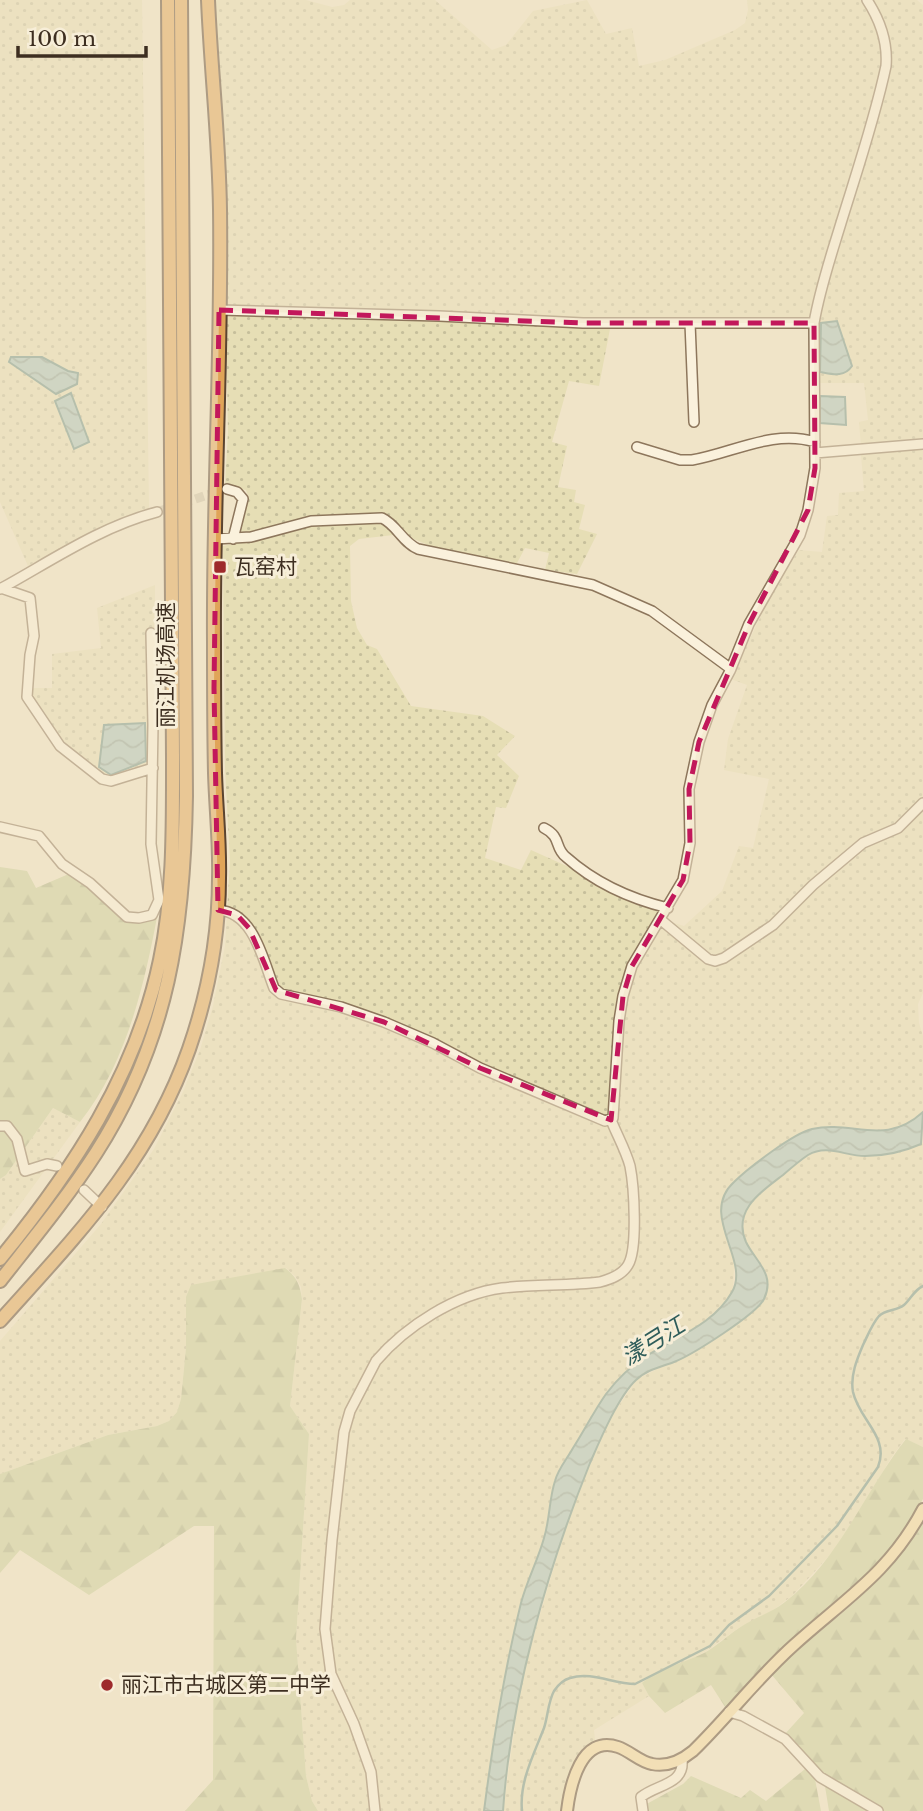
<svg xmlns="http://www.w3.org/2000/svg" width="923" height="1811" font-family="'Libre Baskerville','Noto Sans SC',serif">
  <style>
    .farmland { fill: url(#farmland-dots) }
    .forest { fill: url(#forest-firs) }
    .water { fill: url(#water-waves); stroke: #6f938a; stroke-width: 2 }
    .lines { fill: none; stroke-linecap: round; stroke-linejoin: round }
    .stream { stroke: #6f938a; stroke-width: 2.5 }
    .minor-tunnel { stroke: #ccc0a6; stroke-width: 9; stroke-dasharray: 9 4.5; stroke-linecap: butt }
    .minor-casing { stroke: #8d765c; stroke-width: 12 }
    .major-casing { stroke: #5b4430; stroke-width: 14 }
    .highway-casing { stroke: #5b4430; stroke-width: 16 }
    .minor { stroke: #faf1dc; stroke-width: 9 }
    .major { stroke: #f3d9a0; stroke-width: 10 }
    .highway { stroke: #e0a458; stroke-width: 12 }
    .marked { fill: none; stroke: #c2185b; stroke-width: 5; stroke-dasharray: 14 9; stroke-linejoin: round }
    .poi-dot { fill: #9e2a2b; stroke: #f7eed8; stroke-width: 2.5 }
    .labels { text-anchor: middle; stroke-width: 6; stroke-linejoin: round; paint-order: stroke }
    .poi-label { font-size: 21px; fill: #3d2e20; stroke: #f7eed8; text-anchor: start }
    .street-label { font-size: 21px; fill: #3d2e20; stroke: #f7eed8 }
    .water-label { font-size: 23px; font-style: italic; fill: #2f5d5a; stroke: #f7eed8 }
  </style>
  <defs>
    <pattern id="farmland-dots" width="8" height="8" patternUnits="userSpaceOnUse" patternTransform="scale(1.75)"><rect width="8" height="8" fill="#e6deb5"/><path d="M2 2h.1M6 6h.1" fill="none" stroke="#c6bf9b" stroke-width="1.8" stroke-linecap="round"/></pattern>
    <pattern id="forest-firs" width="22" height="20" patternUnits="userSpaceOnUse" patternTransform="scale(1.75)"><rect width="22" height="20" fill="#c9cf9b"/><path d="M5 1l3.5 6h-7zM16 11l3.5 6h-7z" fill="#aeb285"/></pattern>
    <pattern id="water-waves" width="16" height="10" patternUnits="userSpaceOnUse" patternTransform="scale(1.75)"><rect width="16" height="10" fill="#a9c4bc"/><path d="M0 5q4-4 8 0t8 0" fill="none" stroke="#8ba098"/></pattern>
  </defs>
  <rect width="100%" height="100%" fill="#f0e4c8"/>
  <!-- farmland -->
  <path class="farmland" d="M 0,0 L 142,0 L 149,509 L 100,527 L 28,566 L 0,502 Z
    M 215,0 L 306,0 L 332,7 L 344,5 L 350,0 L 435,0 L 492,50 L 506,45 L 533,11 L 587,0 L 606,34 L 632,28 L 639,66 L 665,60 L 735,30 L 745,23 L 748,10 L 747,0 L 917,0 L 923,5 L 923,438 L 861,446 L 859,422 L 868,420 L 864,383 L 819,383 L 818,317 L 612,319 L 226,305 L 225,153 Z
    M 236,315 L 457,320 L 610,329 L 599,386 L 569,381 L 552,442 L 567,446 L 558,487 L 576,490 L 574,502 L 585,505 L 579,529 L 597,534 L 577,574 L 545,570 L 549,553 L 525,548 L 516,565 L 435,548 L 402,534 L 359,539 L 350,546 L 351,601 L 357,628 L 367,645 L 377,649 L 411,706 L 483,716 L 515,736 L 497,755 L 519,776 L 506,808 L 496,807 L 485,858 L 521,870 L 531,850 L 580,872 L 644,904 L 669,913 L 668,921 L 684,926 L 722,891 L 739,846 L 753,848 L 769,779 L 724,770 L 728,739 L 747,685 L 731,679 L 771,594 L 799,550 L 822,552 L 827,516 L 838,515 L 839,493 L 864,491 L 861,455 L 923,448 L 923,993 L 918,1004 L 919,1023 L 923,1036 L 923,1112 L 907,1125 L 894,1129 L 881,1131 L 825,1127 L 805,1131 L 793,1138 L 733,1183 L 725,1194 L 721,1214 L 734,1263 L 733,1291 L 725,1302 L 695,1330 L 651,1353 L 623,1374 L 605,1396 L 551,1495 L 545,1537 L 522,1601 L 495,1728 L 484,1811 L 318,1811 L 312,1801 L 306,1776 L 296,1639 L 309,1434 L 290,1406 L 302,1300 L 301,1287 L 295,1276 L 286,1268 L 186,1297 L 186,1348 L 181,1399 L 177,1412 L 169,1421 L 157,1426 L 108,1435 L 0,1474 L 0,1341 L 101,1224 L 154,1149 L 183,1092 L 200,1050 L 213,1006 L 225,946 L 230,861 L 225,769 L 223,546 L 236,543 L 249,498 L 246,490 L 225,486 L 228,432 L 226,318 Z
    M 155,585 L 156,766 L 147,765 L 108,777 L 67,748 L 32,699 L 33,688 L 52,688 L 52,654 L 101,648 L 97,608 Z
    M 53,1108 L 80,1122 L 0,1232 L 0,1179 L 6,1175 Z
    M 923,1143 L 923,1447 L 905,1439 L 891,1458 L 840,1544 L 793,1595 L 772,1611 L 737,1629 L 705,1652 L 642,1683 L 649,1696 L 594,1730 L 595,1740 L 580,1754 L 568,1781 L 562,1811 L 503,1811 L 522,1676 L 568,1519 L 607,1423 L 637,1379 L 701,1348 L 725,1333 L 764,1301 L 767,1287 L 767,1274 L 747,1245 L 743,1232 L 744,1218 L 751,1199 L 810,1154 L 830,1150 L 859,1156 L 888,1155 L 908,1150 Z"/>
  <!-- forest -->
  <path class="forest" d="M 0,867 L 27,871 L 36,888 L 71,873 L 123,918 L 133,923 L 157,917 C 144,987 125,1066 80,1122 L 53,1108 L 6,1175 L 0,1179 Z
    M 285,1268 C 297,1277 300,1285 302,1299 L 290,1406 L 309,1434 L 296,1639 L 306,1776 L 312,1801 L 318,1811 L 185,1811 L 213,1780 L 214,1526 L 194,1526 L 89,1595 L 20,1550 L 0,1573 L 0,1474 L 108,1435 L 157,1426 L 169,1421 L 177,1412 L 181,1399 L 186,1348 L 186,1297 L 191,1285 Z
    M 906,1439 L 923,1447 L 923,1499 L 910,1522 L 883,1560 L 863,1581 L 790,1642 L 744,1688 L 727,1710 L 711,1685 L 665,1713 L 649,1696 L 642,1683 C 660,1668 684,1663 704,1653 C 717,1646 727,1636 739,1628 C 754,1618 771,1613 785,1602 C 840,1559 864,1492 906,1439 Z
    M 923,1523 L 923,1811 L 829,1811 L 823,1774 L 784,1735 L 804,1713 L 771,1674 C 824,1625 885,1586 923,1523 Z
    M 805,1769 L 815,1779 L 821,1811 L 645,1811 L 643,1806 L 683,1784 L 691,1776 L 741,1798 L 750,1790 L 766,1801 Z"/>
  <!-- water -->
  <path class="water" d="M 837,321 L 852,366 C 844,378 832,374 820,372 L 821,323 Z
    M 11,357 L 42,357 L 68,371 L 78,373 L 77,384 L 56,394 L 9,362 Z
    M 71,393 L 89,442 L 74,449 L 55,401 Z
    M 820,396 L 845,397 L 846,425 L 820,423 Z
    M 145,723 L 146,761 L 111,775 L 99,767 L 104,725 Z
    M 923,1112 L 921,1144 C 903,1152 885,1156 865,1156 C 845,1156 827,1144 808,1155 C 799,1161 791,1168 783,1175 C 762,1191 732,1210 746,1242 C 755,1261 776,1274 764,1299 C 757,1314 692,1355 674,1362 C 661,1367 646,1370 636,1380 C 618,1397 600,1440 590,1463 C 547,1570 511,1695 503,1811 L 484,1811 C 493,1741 504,1671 521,1603 C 527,1580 538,1560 544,1538 C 550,1519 549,1499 555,1481 C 558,1469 567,1459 573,1448 C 584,1431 594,1411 606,1394 C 618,1378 632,1365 648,1355 C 678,1336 714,1324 732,1292 C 751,1260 698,1215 734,1182 C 748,1168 794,1133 812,1129 C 853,1120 885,1147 923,1112 Z"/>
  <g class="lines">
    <!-- stream -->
    <path class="stream" d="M 522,1811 C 519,1782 534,1754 544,1728 C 548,1716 548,1702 554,1691 C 558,1685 563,1680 570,1678 C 592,1671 613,1684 635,1684 L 710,1646 L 729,1625 L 769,1596 L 837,1526 L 878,1467 C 890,1437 859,1420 853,1392 C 850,1376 857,1359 863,1345 C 868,1335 872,1324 879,1316 C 886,1309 897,1311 904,1305 C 911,1299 914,1290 923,1286"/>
    <!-- minor-tunnel -->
    <path class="minor-tunnel" d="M 157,512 L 219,491"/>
    <defs>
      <path id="minor" d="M 219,310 L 439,316 L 583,323 L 814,323
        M 690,323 L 694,422
        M 637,447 L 680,460 L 692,460 C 733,453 773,429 815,442
        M 815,453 L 923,444
        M 227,489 L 237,492 L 243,499 L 233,539
        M 215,539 L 251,537 L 311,521 L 382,518 C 397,525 402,542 418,549 L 593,585 L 652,611 L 731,669
        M 1,588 L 30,598 L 34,636 L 30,655 L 27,697 L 60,746 L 102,779 L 111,781 L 153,768
        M 0,589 C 51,561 100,527 157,512
        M 0,827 L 39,836 L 62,864 L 90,883 L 127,917 L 139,918 L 152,915 L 159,900 L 151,844 L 153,725 L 151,633
        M 544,828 C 562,837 554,848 566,857 C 594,882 631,899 668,908
        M 218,910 C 254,912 263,960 274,988 L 281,994 L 341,1007 L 384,1022 L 433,1043 L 480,1068 L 605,1121 L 613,1118 L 619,1021 L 623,996 L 632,966 L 683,880 L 690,843 L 689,789 L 699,742 L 712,705 L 730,671 L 749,624 L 800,535 L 808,510 L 815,468 L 814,323 C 820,288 831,256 841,223 C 857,171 875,118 886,66 C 888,41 880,20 867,0
        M 661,920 L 708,959 L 715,961 L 724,958 L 773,925 L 813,885 L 863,843 L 898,828 L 923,803
        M 0,1126 L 7,1126 L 17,1139 L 25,1171 L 47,1164 L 57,1166
        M 84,1190 L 102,1207
        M 729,1712 L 743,1716 L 785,1739 L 820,1777 L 878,1811
        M 375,1811 L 371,1772 L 354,1724 L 331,1674 L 325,1629 L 332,1540 L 344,1432 L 350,1411 L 376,1361 C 406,1326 456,1294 502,1288 C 535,1284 568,1286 600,1282 C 611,1279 622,1275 628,1265 C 638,1249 634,1186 630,1166 C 626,1151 617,1135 611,1120
        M 643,1811 L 641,1797 C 657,1784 685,1785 682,1759"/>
      <path id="major" d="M 567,1811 C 570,1786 581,1734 618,1747 C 630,1751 640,1762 652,1764 C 667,1767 682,1760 693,1751 C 728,1717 757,1678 794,1645 C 845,1599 890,1572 923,1509"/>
      <path id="highway" d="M 0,1259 C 73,1170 136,1075 160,960 C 174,894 173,825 173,757 L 168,0
        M 0,1281 C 33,1239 67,1198 96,1153 C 169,1039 184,928 186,796 L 181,0
        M 0,1321 C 77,1235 150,1161 189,1049 C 208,994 219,936 219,878 C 220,843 216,808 215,773 C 214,729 214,685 214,641 C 213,497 222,353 220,209 C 219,139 211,70 208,0"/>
    </defs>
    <!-- minor casing -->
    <use href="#minor" class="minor-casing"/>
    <!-- major casing -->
    <use href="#major" class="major-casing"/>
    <!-- highway casing -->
    <use href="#highway" class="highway-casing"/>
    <!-- minor -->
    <use href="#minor" class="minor"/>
    <!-- major -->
    <use href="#major" class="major"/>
    <!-- highway -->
    <use href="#highway" class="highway"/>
  </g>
  <!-- marked area -->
  <path d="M0 0H923V1811H0ZM 219,310 L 583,323 L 814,323 L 815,468 L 808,510 L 749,624 L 699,742 L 689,789 L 690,843 L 683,880 L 632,966 L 623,996 L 611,1120 L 480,1068 L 384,1022 L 276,990 L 249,928 L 237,915 L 218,910 L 214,688 Z" fill="#f0e4c8" fill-opacity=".55" fill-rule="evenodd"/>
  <path class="marked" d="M 219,310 L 583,323 L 814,323 L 815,468 L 808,510 L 749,624 L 699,742 L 689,789 L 690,843 L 683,880 L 632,966 L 623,996 L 611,1120 L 480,1068 L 384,1022 L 276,990 L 249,928 L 237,915 L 218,910 L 214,688 Z"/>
  <!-- markers -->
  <g class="poi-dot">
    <rect x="213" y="560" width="14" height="14" rx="3.5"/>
    <circle cx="107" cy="1685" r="7"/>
  </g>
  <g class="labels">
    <!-- poi labels -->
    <g class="poi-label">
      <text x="234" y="574">瓦窑村</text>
      <text x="121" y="1692">丽江市古城区第二中学</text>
    </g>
    <!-- street labels -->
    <g class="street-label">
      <text transform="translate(166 665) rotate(-90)" y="7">丽江机场高速</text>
    </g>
    <!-- water labels -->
    <g class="water-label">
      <text transform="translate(653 1341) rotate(-32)" y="8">漾弓江</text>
    </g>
  </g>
  <!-- scale -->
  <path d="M18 46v10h128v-10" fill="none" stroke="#3d2e20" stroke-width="3.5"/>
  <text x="28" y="46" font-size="21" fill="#3d2e20" stroke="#f7eed8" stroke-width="5" paint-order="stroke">100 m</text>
</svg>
